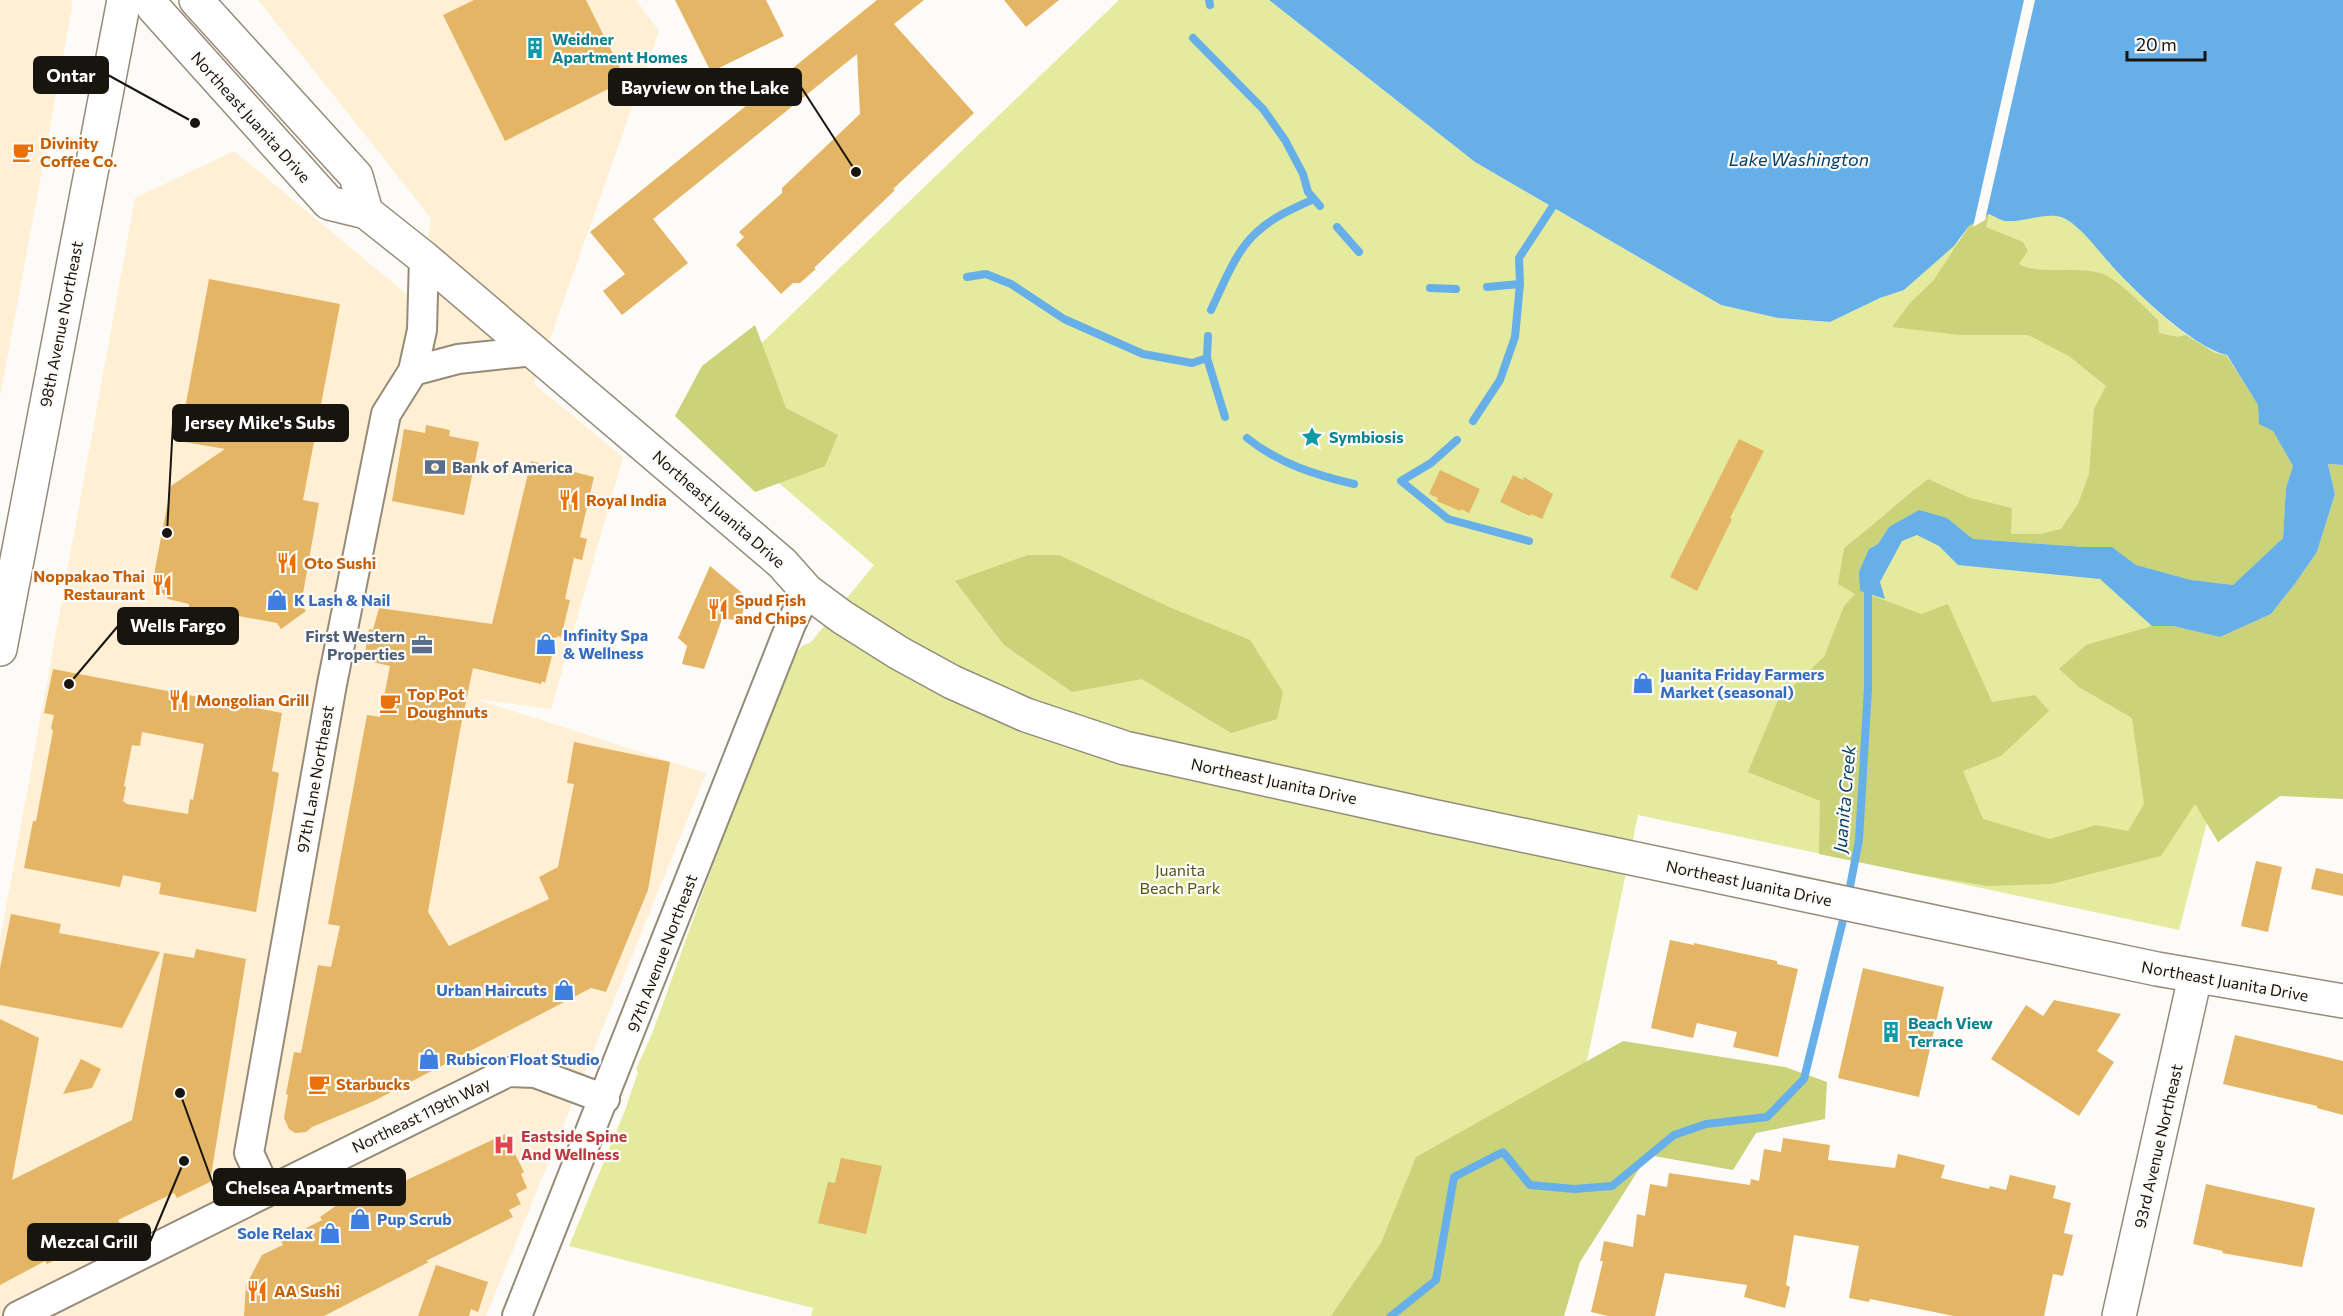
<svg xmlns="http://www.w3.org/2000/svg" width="2343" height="1316" font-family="Commissioner,sans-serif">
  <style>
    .built { fill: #ffefd4 }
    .green { fill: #e4eb9e }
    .forest { fill: #cad27a }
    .water { fill: #67afe9 }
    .pier { fill: #fdfbf7 }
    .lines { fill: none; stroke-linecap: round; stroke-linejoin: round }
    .stream { stroke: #67afe9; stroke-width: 8 }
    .building { fill: #e3b565; fill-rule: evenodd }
    .street-casing { stroke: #968b79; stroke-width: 32 }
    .secondary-casing { stroke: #968b79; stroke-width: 36 }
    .street { stroke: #fff; stroke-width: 28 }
    .secondary { stroke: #fff; stroke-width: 33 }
    .labels { text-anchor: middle; stroke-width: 4.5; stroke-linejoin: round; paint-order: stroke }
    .culture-label { font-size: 16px; font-weight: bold; fill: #0d838f; stroke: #fdfbf7; text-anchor: start }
    .street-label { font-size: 16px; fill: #18140e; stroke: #fdfbf7 }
    .food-label { font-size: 16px; font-weight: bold; fill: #c56008; stroke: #fdfbf7; text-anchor: start }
    .service-label { font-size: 16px; font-weight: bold; fill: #4e5e75; stroke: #fdfbf7; text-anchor: start }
    .shop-label { font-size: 16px; font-weight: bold; fill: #366cbe; stroke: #fdfbf7; text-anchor: start }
    .park-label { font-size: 16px; fill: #525615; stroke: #fdfbf7 }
    .health-label { font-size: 16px; font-weight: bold; fill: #be3a42; stroke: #fdfbf7; text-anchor: start }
    .water-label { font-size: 18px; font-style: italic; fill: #074167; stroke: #fdfbf7 }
    .leader { fill: none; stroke: #18140e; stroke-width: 2 }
    .callout-dot { fill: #18140e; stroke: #fdfbf7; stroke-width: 2 }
    .callout { fill: #18140e; stroke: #18140e; stroke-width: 2 }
    .callout-label { font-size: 18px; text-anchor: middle; font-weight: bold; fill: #fff }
  </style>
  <rect width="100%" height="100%" fill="#fdfbf7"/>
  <!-- built -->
  <path class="built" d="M 0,0 L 71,0 L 72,8 L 0,397 Z
    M 258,0 L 636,0 L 659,31 L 534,384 L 623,457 L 551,709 L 475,699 L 706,773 L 486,1316 L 0,1316 L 0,941 L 135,198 L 234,151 L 416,302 L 431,218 Z"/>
  <!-- green -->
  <path class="green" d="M 1119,0 L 1269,0 L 1475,162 L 1721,305 L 1778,318 L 1830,322 L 1880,298 L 1904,290 L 1989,214 C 1994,216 2001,221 2006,221 C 2022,223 2044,211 2061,217 C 2076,222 2095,246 2105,258 C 2129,286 2191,348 2226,355 L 2301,461 L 2179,930 L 1638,815 L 1534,1316 L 811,1316 L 813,1308 L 569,1246 L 624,1113 L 638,1072 L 636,1069 L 652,1034 L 736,800 L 793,657 L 802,646 L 811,642 L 874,565 L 693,409 Z"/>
  <!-- forest -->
  <path class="forest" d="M 1989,214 L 1986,227 L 2023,242 L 2028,251 L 2019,264 C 2041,277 2085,263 2109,277 C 2127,288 2143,306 2158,320 L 2159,333 L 2178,337 L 2186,335 L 2215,353 L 2226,355 L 2258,405 L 2259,424 L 2273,431 L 2293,466 L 2286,488 L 2283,538 L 2233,585 L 2191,580 L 2136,565 L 2112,547 L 2084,547 L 1973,539 L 1947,518 L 1889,527 L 1878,544 L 1869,549 L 1860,591 L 1921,614 L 1948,604 L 1992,702 L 2035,695 L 2049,711 L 2001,756 L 1963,771 L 1983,819 L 2050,839 L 2096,825 L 2128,831 L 2144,804 L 2132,718 L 2079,687 L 2059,669 L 2086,645 L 2152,626 L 2173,626 L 2220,637 L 2271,614 L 2294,585 L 2317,552 L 2335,494 L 2328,464 L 2343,465 L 2343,799 L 2280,796 L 2218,842 L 2195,804 L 2161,856 L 2051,884 L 1988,886 L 1921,875 L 1819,854 L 1820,801 L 1748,772 L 1778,700 L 1824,657 L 1844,606 L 1855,594 L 1838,584 L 1844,548 C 1873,526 1899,501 1928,479 L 1970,498 L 2012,508 L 2011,534 L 2040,534 L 2061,529 L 2078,504 L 2089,474 L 2094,409 L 2106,386 L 2069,356 L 2028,335 L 1960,335 L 1892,327 L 1910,303 L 1933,281 L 1969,226 Z
    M 755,325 L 786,408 L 838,435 L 825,466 L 755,492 L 675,416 L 702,366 Z
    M 1028,555 L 1059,555 L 1169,607 L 1250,640 L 1283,692 L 1277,719 L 1231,733 L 1142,679 L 1072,692 L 1004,645 L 955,581 Z
    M 1623,1041 L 1785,1067 L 1827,1082 L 1825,1119 L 1756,1133 L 1733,1170 L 1648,1155 L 1580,1262 L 1564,1316 L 1331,1316 L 1381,1243 L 1416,1157 Z"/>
  <!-- water -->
  <path class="water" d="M 1269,0 L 2343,0 L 2343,465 L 2328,464 L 2335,494 L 2317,552 L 2294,585 L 2271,614 L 2220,637 L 2173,626 L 2152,626 L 2100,579 L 1958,565 L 1939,546 L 1917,535 L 1902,541 L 1880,582 L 1885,599 L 1860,591 L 1859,572 L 1869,549 L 1878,544 L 1889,527 L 1919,510 L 1947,518 L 1973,539 L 2084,547 L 2112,547 L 2136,565 L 2191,580 L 2233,585 L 2283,538 L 2286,488 L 2293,466 L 2273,431 L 2259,424 L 2258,405 L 2227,355 C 2191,347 2129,286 2105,258 C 2095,246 2076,222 2061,217 C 2045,212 2021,223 2006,221 C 2001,221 1994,216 1989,214 L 1969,226 L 1954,246 L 1904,290 L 1880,298 L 1830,322 L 1778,318 L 1721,305 L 1475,162 Z"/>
  <!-- pier -->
  <path class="pier" d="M 2024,0 L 2035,0 L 1985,220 L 1973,227 Z"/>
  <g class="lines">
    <!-- stream -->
    <path class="stream" d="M 1209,0 L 1210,5
      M 1193,38 L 1263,109 L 1285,140 L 1303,174 L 1308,192 L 1320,206
      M 1337,227 L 1359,252
      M 967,277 L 986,274 L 1011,284 L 1064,319 L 1143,354 L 1192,363 L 1207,358
      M 1487,287 L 1520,284
      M 1430,288 L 1456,289
      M 1211,310 C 1223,285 1236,250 1257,232 C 1273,217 1294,208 1314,199
      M 1208,336 L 1207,358 L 1225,417
      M 1473,421 L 1500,380 L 1515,337 L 1520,284 L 1519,258 L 1553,206
      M 1247,438 C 1278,463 1315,475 1354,484
      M 1457,440 L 1431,463 L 1401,481 L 1448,519 L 1529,541
      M 1848,897 L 1859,840 L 1868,688 L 1868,584
      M 1391,1316 L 1436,1280 L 1454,1177 L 1503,1152 L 1530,1185 L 1574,1189 L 1612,1186 L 1674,1135 L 1706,1124 L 1767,1117 L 1804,1079 L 1845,912"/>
  </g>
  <!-- building -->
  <path class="building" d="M 474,0 L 586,0 L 626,80 L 505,141 L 443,15 Z
    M 675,0 L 766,0 L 784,36 L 711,72 Z
    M 877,0 L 924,0 L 894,24 L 974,113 L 893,189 L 895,190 L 814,268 L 816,269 L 800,283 L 793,283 L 781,294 L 736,245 L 744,237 L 739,232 L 782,193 L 782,188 L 860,114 L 857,54 L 653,219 L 688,263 L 622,315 L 603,291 L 625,274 L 590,232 Z
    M 1004,0 L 1059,0 L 1026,27 Z
    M 209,279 L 340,304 L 303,500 L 319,503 L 301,605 L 306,611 L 281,629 L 277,623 L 189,607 L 189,604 L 168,599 L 155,585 L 155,569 L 171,486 L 225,449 L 179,441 Z
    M 426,425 L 450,430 L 449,436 L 479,442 L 464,515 L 392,501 L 404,429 L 425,433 Z
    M 1739,439 L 1764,451 L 1730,518 L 1732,519 L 1697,591 L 1670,577 Z
    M 531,461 L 594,477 L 580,537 L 587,539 L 582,560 L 574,558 L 565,599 L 570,600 L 561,637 L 557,636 L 545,683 L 542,681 L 541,684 L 473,668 L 460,730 L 428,912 L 449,946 L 549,899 L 539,877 L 558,867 L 574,784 L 567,783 L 574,742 L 670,762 L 648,890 L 606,992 L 591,988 L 374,1101 L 312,1127 L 306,1132 L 295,1133 L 289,1129 L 284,1118 L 288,1095 L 286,1094 L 294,1052 L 301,1053 L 318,965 L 331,967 L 340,926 L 328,924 L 367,715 L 380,717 L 390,666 L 364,660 L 369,629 L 373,630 L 379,608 L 492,624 Z
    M 1440,470 L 1480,489 L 1469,513 L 1461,509 L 1460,511 L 1437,501 L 1438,498 L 1429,494 Z
    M 1513,475 L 1523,480 L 1524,477 L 1553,494 L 1542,519 L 1531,514 L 1530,516 L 1500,502 Z
    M 710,566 L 748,598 L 740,620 L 722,619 L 704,669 L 682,664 L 687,646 L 678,638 Z
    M 53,669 L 282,713 L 272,771 L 279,773 L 256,912 L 159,894 L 161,883 L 123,875 L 120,887 L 24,868 L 33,821 L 36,821 L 53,731 L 51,728 L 54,715 L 44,713 ZM 142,732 L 204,744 L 193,800 L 190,799 L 188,814 L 127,804 L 123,801 L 126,787 L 124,786 L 132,745 L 140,746 Z
    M 2256,861 L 2282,867 L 2268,932 L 2241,926 Z
    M 2316,868 L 2343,874 L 2343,896 L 2311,889 Z
    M 11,914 L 61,924 L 59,933 L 160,952 L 122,1028 L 0,1005 L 0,968 Z
    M 1670,940 L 1694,945 L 1694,943 L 1777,961 L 1777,964 L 1798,969 L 1778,1057 L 1733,1047 L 1737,1032 L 1697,1023 L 1693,1038 L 1651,1028 Z
    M 196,949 L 246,959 L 210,1182 L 177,1198 L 174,1193 L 118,1220 L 122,1227 L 47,1264 L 45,1261 L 0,1285 L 0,1019 L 39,1038 L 12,1180 L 132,1120 L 164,953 L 194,958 Z
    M 1863,968 L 1944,987 L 1919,1097 L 1838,1078 Z
    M 2054,1000 L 2121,1014 L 2097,1051 L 2114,1062 L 2079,1116 L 1991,1059 L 2026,1005 L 2043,1016 Z
    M 2235,1035 L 2343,1061 L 2343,1115 L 2317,1108 L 2317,1106 L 2223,1084 Z
    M 81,1059 L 101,1069 L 92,1088 L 63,1094 Z
    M 505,1134 L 524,1172 L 521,1174 L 527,1188 L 516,1194 L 521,1204 L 509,1210 L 513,1217 L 426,1261 L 429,1262 L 324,1316 L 244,1316 L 246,1285 L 262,1255 L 283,1245 L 281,1241 L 322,1220 L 320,1217 L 347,1198 L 376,1187 L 379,1193 Z
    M 1783,1138 L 1830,1145 L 1828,1160 L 1895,1168 L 1898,1154 L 1945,1165 L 1941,1178 L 1989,1189 L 1990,1186 L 2006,1190 L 2010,1175 L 2056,1186 L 2053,1198 L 2071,1203 L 2064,1233 L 2073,1235 L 2063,1276 L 2053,1274 L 2044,1316 L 1954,1316 L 1870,1299 L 1869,1302 L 1849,1298 L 1859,1246 L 1794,1235 L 1786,1285 L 1790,1287 L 1785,1308 L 1744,1297 L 1747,1285 L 1665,1273 L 1655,1316 L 1608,1316 L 1591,1312 L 1603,1261 L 1600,1261 L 1604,1241 L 1633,1247 L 1637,1214 L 1645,1216 L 1650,1184 L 1667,1187 L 1669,1173 L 1750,1185 L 1751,1179 L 1759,1181 L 1764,1149 L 1781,1152 Z
    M 841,1158 L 882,1166 L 866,1234 L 818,1223 L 828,1182 L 835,1183 Z
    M 2206,1184 L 2315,1208 L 2302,1267 L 2222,1253 L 2223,1251 L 2193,1244 Z
    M 436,1265 L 488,1282 L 478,1312 L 471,1309 L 469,1316 L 418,1316 Z"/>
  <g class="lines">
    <defs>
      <path id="street" d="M 413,371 L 458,359 L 534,351
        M 267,1192 L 249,1153 L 332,684 L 386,414 L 413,371 L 422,330 L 424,258
        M 18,1316 L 508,1072 L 535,1073 L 605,1099
        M 517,1316 L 791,624 L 807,591"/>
      <path id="secondary" d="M 150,0 L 154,8 L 329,203 L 366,212 L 424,258 L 782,563 L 807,591 L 842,617 L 899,653 L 952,682 L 1026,715 L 1125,748 L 1432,816 L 2157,969 L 2343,1001
        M 196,0 L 356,176 L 366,212
        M 0,649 L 124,0
        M 2119,1316 L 2195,977"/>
    </defs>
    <!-- street casing -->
    <use href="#street" class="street-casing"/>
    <!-- secondary casing -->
    <use href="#secondary" class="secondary-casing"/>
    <!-- street -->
    <use href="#street" class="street"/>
    <!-- secondary -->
    <use href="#secondary" class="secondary"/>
  </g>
  <!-- icons -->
  <defs>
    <symbol id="building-bare" viewBox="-9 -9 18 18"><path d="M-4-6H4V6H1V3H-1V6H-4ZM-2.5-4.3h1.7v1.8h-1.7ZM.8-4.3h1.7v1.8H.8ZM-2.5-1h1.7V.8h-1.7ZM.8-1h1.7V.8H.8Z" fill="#0f9aa8" stroke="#fdfbf7" stroke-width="2.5" paint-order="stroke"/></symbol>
    <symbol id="cafe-bare" viewBox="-9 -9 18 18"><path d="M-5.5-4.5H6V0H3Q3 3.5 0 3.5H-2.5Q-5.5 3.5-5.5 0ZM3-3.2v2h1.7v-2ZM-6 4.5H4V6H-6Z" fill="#e8710a" stroke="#fdfbf7" stroke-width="2.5" paint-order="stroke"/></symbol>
    <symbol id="sight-bare" viewBox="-9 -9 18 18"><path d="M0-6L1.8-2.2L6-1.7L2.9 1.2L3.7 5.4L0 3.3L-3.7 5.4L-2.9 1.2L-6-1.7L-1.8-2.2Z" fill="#0f9aa8" stroke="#fdfbf7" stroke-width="2.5" paint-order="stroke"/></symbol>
    <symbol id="bank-bare" viewBox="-9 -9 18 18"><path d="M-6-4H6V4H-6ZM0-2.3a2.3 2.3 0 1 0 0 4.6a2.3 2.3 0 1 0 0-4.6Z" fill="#5c6f8a" stroke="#fdfbf7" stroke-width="2.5" paint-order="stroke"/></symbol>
    <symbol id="restaurant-bare" viewBox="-9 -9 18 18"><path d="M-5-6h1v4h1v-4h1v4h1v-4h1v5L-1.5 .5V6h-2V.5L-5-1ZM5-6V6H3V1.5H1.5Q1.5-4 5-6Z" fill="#e8710a" stroke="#fdfbf7" stroke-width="2.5" paint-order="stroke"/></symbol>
    <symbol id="shop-bare" viewBox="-9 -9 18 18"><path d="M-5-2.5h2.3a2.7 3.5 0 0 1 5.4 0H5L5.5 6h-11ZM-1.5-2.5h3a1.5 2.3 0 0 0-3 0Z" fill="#3f7fe0" stroke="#fdfbf7" stroke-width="2.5" paint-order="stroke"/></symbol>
    <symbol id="office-bare" viewBox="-9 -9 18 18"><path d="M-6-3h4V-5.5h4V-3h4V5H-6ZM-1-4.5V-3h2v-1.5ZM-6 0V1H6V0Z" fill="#5c6f8a" stroke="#fdfbf7" stroke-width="2.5" paint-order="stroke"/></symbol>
    <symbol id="hospital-bare" viewBox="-9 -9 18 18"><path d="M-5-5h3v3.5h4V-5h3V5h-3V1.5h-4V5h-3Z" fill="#e0444e" stroke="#fdfbf7" stroke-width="2.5" paint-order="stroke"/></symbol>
  </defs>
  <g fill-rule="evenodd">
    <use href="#building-bare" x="520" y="33" width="30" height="30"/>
    <use href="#cafe-bare" x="8" y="137" width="30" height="30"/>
    <use href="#sight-bare" x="1297" y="422" width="30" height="30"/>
    <use href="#bank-bare" x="420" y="452" width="30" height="30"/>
    <use href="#restaurant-bare" x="554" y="485" width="30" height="30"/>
    <use href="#restaurant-bare" x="272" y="548" width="30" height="30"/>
    <use href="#restaurant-bare" x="147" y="570" width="30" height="30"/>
    <use href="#shop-bare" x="262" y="585" width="30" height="30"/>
    <use href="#restaurant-bare" x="703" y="594" width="30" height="30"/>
    <use href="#shop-bare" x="531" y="629" width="30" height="30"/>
    <use href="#office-bare" x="407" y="630" width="30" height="30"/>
    <use href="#shop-bare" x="1628" y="668" width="30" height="30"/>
    <use href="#restaurant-bare" x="164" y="685" width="30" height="30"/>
    <use href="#cafe-bare" x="375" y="688" width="30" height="30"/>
    <use href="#shop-bare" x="549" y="975" width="30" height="30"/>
    <use href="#building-bare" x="1876" y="1017" width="30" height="30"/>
    <use href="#shop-bare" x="414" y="1044" width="30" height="30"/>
    <use href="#cafe-bare" x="304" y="1069" width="30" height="30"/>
    <use href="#hospital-bare" x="489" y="1130" width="30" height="30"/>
    <use href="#shop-bare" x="345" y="1204" width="30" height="30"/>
    <use href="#shop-bare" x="315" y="1218" width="30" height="30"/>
    <use href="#restaurant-bare" x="242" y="1276" width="30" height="30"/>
  </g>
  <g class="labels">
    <!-- culture labels -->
    <g class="culture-label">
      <text x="552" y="45">Weidner<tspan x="552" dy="18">Apartment Homes</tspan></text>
      <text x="1329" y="443">Symbiosis</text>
      <text x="1908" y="1029">Beach View<tspan x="1908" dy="18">Terrace</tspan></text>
    </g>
    <!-- street labels -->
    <g class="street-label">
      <text transform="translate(251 117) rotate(48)" y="6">Northeast Juanita Drive</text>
      <text transform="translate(61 324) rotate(-79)" y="6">98th Avenue Northeast</text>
      <text transform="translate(719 509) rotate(41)" y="6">Northeast Juanita Drive</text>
      <text transform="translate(315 779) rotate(-80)" y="6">97th Lane Northeast</text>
      <text transform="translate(1274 781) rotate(12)" y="6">Northeast Juanita Drive</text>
      <text transform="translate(1749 883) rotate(12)" y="6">Northeast Juanita Drive</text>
      <text transform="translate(662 953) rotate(-69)" y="6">97th Avenue Northeast</text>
      <text transform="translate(2225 981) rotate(10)" y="6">Northeast Juanita Drive</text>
      <text transform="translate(421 1115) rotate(-26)" y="6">Northeast 119th Way</text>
      <text transform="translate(2158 1146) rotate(-77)" y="6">93rd Avenue Northeast</text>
    </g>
    <!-- food labels -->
    <g class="food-label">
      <text x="40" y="149">Divinity<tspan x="40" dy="18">Coffee Co.</tspan></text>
      <text x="586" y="506">Royal India</text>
      <text x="304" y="569">Oto Sushi</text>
      <text x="145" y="582" text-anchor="end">Noppakao Thai<tspan x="145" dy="18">Restaurant</tspan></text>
      <text x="735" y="606">Spud Fish<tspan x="735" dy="18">and Chips</tspan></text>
      <text x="407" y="700">Top Pot<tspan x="407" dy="18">Doughnuts</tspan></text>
      <text x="196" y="706">Mongolian Grill</text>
      <text x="336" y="1090">Starbucks</text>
      <text x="274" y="1297">AA Sushi</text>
    </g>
    <!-- service labels -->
    <g class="service-label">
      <text x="452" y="473">Bank of America</text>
      <text x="405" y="642" text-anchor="end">First Western<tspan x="405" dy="18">Properties</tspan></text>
    </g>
    <!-- shop labels -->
    <g class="shop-label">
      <text x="294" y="606">K Lash &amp; Nail</text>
      <text x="563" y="641">Infinity Spa<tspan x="563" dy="18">&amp; Wellness</tspan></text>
      <text x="1660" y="680">Juanita Friday Farmers<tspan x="1660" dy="18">Market (seasonal)</tspan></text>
      <text x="547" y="996" text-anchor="end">Urban Haircuts</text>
      <text x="446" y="1065">Rubicon Float Studio</text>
      <text x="377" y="1225">Pup Scrub</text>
      <text x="313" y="1239" text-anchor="end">Sole Relax</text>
    </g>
    <!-- park labels -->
    <g class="park-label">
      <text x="1180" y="876">Juanita<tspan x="1180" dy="18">Beach Park</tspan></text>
    </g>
    <!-- health labels -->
    <g class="health-label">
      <text x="521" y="1142">Eastside Spine<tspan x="521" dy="18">And Wellness</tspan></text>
    </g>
    <!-- water labels -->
    <g class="water-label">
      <text x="1799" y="166">Lake Washington</text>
      <text transform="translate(1845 799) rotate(-85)" y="6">Juanita Creek</text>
    </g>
  </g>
  <!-- callouts -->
  <path class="leader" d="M195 123L108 75M856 172L801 87M167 533L173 423M69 684L118 626M180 1093L214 1187M184 1161L150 1242"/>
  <g class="callout-dot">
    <circle cx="195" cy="123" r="6"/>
    <circle cx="856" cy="172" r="6"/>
    <circle cx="167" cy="533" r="6"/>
    <circle cx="69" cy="684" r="6"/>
    <circle cx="180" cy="1093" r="6"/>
    <circle cx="184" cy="1161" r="6"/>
  </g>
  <g class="callout">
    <rect x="34" y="57" width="74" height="36" rx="6"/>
    <rect x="609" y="69" width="192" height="36" rx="6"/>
    <rect x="173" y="405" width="175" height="36" rx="6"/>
    <rect x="118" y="608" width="120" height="36" rx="6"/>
    <rect x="214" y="1169" width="191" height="36" rx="6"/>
    <rect x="28" y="1224" width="122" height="36" rx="6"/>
  </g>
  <g class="callout-label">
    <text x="71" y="82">Ontar</text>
    <text x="705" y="94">Bayview on the Lake</text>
    <text x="260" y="429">Jersey Mike's Subs</text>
    <text x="178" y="632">Wells Fargo</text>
    <text x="309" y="1194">Chelsea Apartments</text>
    <text x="89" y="1248">Mezcal Grill</text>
  </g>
  <!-- scale -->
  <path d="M2127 51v9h78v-9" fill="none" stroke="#18140e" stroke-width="3"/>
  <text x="2136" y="51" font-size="18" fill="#18140e" stroke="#fdfbf7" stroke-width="4.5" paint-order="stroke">20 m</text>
</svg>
